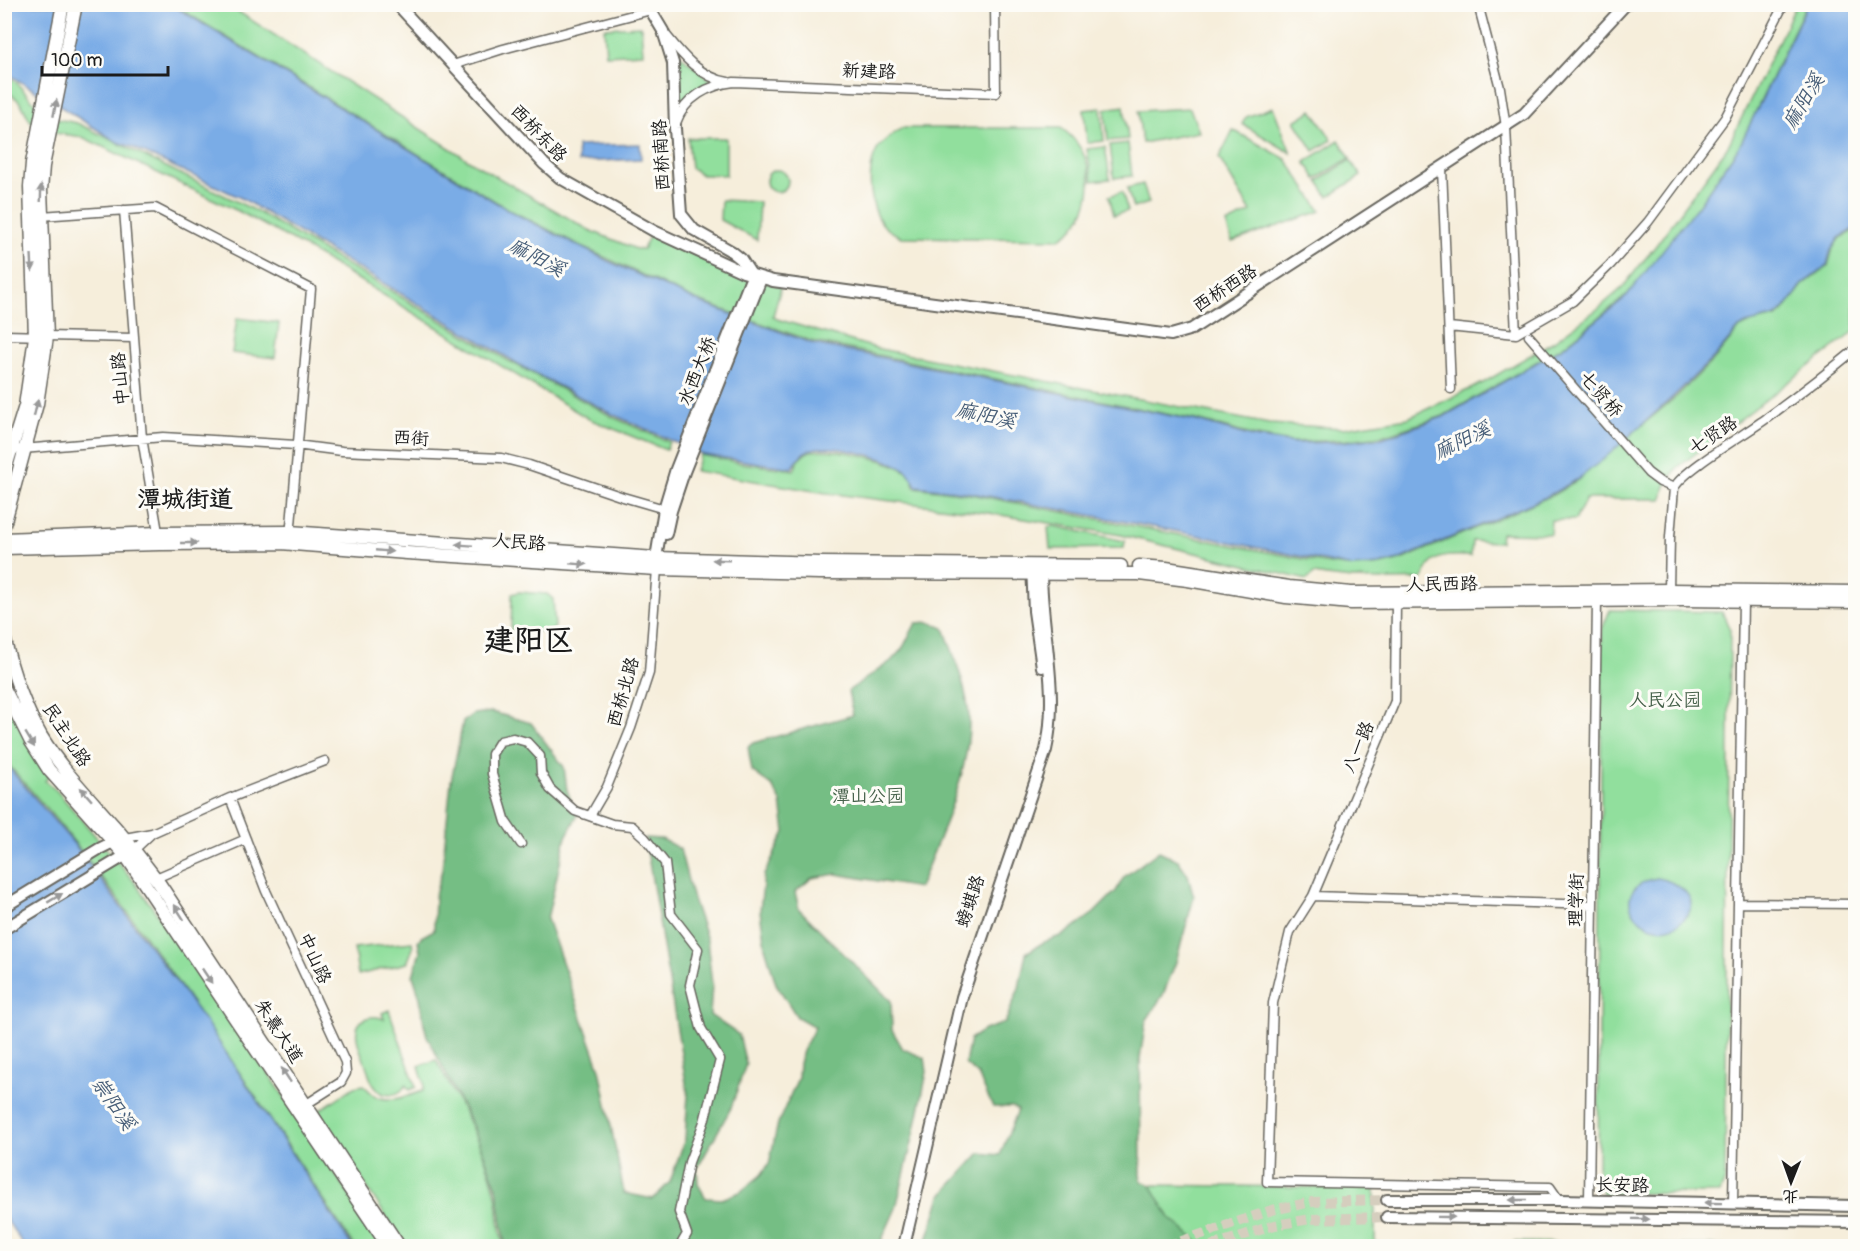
<svg xmlns="http://www.w3.org/2000/svg" width="1860" height="1251" font-family="Pangolin,'LXGW WenKai TC',sans-serif">
  <style>
    .green { fill: #91df9d; stroke: #567e5c; stroke-width: 1.5 }
    .forest { fill: #74be84; stroke: #486d50; stroke-width: 1.5 }
    .water { fill: #7aace6; stroke: #4b6481; stroke-width: 1.5 }
    .lines { fill: none; stroke-linecap: round; stroke-linejoin: round }
    .major-tunnel { stroke: #d5cebe; stroke-width: 10; stroke-dasharray: 10 5; stroke-linecap: butt }
    .minor-casing { stroke: #68665f; stroke-width: 11 }
    .major-casing { stroke: #68665f; stroke-width: 14 }
    .highway-casing { stroke: #68665f; stroke-width: 15 }
    .minor { stroke: #fff; stroke-width: 8 }
    .major { stroke: #fff; stroke-width: 10 }
    .highway { stroke: #fff; stroke-width: 12 }
    .oneway { fill: #999 }
    .labels { text-anchor: middle; stroke-width: 6; stroke-linejoin: round; paint-order: stroke }
    .street-label { font-size: 18px; fill: #1c1c1c; stroke: #fdfcf7 }
    .park-label { font-size: 18px; fill: #456049; stroke: #fdfcf7 }
    .water-label { font-size: 20px; font-style: italic; fill: #465d77; stroke: #fdfcf7 }
    .district-label { font-size: 24px; font-weight: bold; fill: #1c1c1c; stroke: #fdfcf7 }
    .town-label { font-size: 30px; font-weight: bold; fill: #1c1c1c; stroke: #fdfcf7 }
  </style>
  <rect width="100%" height="100%" fill="#fdfcf7"/>
  <filter id="ink" filterUnits="userSpaceOnUse"><feTurbulence type="fractalNoise" baseFrequency=".0167" numOctaves="2"/><feDisplacementMap in="SourceGraphic" scale="12" xChannelSelector="R" yChannelSelector="G"/><feConvolveMatrix kernelMatrix="1 2 1 2 8 2 1 2 1" color-interpolation-filters="sRGB"/></filter>
  <filter id="wash" filterUnits="userSpaceOnUse"><feTurbulence type="fractalNoise" baseFrequency=".008" numOctaves="4" result="noise"/><feDisplacementMap in="SourceGraphic" scale="24" xChannelSelector="R" yChannelSelector="G"/><feGaussianBlur stdDeviation="1.35" result="paint"/><feColorMatrix in="noise" values="0 0 0 0 0 0 0 0 0 0 0 0 0 0 0 0 0 1.4 0 .05"/><feComposite in="paint" operator="in"/></filter>
  <g filter="url(#wash)">
    <rect width="100%" height="100%" fill="#f6eedb"/>
    <!-- green -->
    <path class="green" d="M 174,5 L 203,5 L 212,10 L 216,5 L 228,5 L 473,163 L 589,230 L 636,249 L 643,249 L 650,235 L 781,287 L 773,316 L 777,319 L 879,349 L 1269,424 L 1343,428 L 1408,418 L 1483,383 L 1554,341 L 1600,307 L 1622,288 L 1657,244 L 1727,148 L 1796,5 L 1806,5 L 1740,145 L 1700,203 L 1666,248 L 1626,296 L 1562,347 L 1443,416 L 1382,436 L 1347,440 L 1292,442 L 1252,435 L 1201,421 L 814,342 L 696,300 L 589,250 L 508,209 Z
      M 641,26 L 643,53 L 606,55 L 604,28 Z
      M 675,51 L 713,82 L 698,90 L 680,108 Z
      M 5,74 L 17,83 L 47,117 L 77,123 L 258,212 L 509,361 L 615,418 L 669,442 L 666,450 L 589,419 L 301,245 L 240,212 L 82,137 C 67,134 48,134 36,126 C 23,118 27,100 5,92 Z
      M 1124,106 L 1128,139 L 1108,141 L 1105,109 Z
      M 1273,107 L 1291,153 L 1242,124 L 1246,117 Z
      M 1101,108 L 1104,141 L 1087,143 L 1084,110 Z
      M 1190,108 L 1199,132 L 1142,143 L 1138,111 Z
      M 1312,110 L 1332,140 L 1314,151 L 1295,121 Z
      M 902,128 L 1061,128 C 1094,151 1099,196 1074,227 C 1070,232 1064,235 1059,239 L 901,237 C 896,234 889,231 885,227 C 869,210 866,170 877,150 C 883,141 893,134 902,128 Z
      M 1233,130 L 1286,159 L 1321,211 L 1232,242 L 1226,224 L 1251,212 L 1219,158 Z
      M 688,138 L 726,138 L 726,175 L 702,175 L 691,168 Z
      M 1339,140 L 1350,158 L 1316,179 L 1305,162 Z
      M 1128,143 L 1132,176 L 1114,178 L 1110,145 Z
      M 1105,147 L 1110,179 L 1092,181 L 1087,149 Z
      M 1350,160 L 1361,176 L 1328,197 L 1318,181 Z
      M766 181a11 11 0 1 1 22 0a11 11 0 1 1-22 0Z
      M 1143,184 L 1149,203 L 1133,208 L 1127,188 Z
      M 1122,192 L 1128,211 L 1114,215 L 1109,196 Z
      M 721,200 L 759,202 L 757,240 L 720,220 Z
      M 1855,230 L 1855,331 L 1677,468 L 1665,486 L 1662,499 L 1586,499 L 1575,520 L 1551,520 L 1550,534 L 1501,533 L 1500,542 L 1472,541 L 1471,556 C 1445,556 1433,552 1422,579 C 1385,581 1350,581 1314,574 L 1307,580 L 1121,535 L 989,513 L 826,493 L 695,471 L 700,455 L 741,463 L 794,470 C 798,462 800,456 808,452 C 827,445 901,460 912,477 C 913,480 913,483 914,487 L 975,495 L 1324,563 C 1354,568 1378,569 1406,558 L 1553,495 L 1578,480 L 1678,395 L 1717,356 L 1740,328 L 1753,322 L 1777,317 L 1782,313 L 1803,285 L 1828,266 L 1833,248 L 1839,239 Z
      M 237,318 L 279,323 L 275,358 L 232,353 Z
      M 1054,526 L 1125,541 L 1124,548 L 1050,549 L 1048,527 Z
      M 519,592 L 547,594 L 553,599 L 555,627 L 551,631 L 513,631 L 511,629 L 512,594 Z
      M 1610,610 L 1722,612 L 1730,630 L 1725,1180 L 1720,1193 L 1603,1194 L 1598,1180 L 1602,629 Z
      M 4,696 L 50,775 L 45,781 L 57,791 L 133,880 L 246,1039 L 383,1246 L 354,1246 C 267,1114 182,981 85,856 C 61,824 33,793 6,762 L 4,759 Z
      M 412,942 L 413,948 L 407,963 L 358,975 L 354,948 Z
      M 389,1010 L 416,1087 L 409,1090 L 406,1085 C 400,1096 384,1099 375,1087 C 370,1081 368,1072 366,1065 C 363,1056 358,1047 357,1038 C 354,1020 369,1013 384,1019 L 382,1013 Z
      M 436,1060 C 457,1099 483,1144 494,1187 C 500,1206 497,1228 504,1246 L 405,1246 L 319,1113 L 320,1110 L 354,1087 L 363,1085 C 367,1088 370,1092 374,1095 C 389,1104 409,1096 423,1091 L 424,1084 L 419,1066 Z
      M 1151,1185 L 1375,1188 L 1375,1246 L 1202,1246 L 1170,1218 Z
      M 1515,1242 L 1735,1246 L 1510,1246 Z"/>
    <!-- forest -->
    <path class="forest" d="M 929,622 L 944,628 C 953,653 964,681 968,707 C 976,762 939,837 919,888 L 836,874 L 812,878 L 795,892 L 799,909 L 891,1001 L 892,1030 L 903,1049 L 925,1058 L 927,1072 L 915,1130 L 896,1208 L 879,1246 L 508,1246 L 504,1240 L 497,1188 L 474,1129 L 427,1036 L 424,1024 L 420,998 L 413,976 L 420,951 L 418,941 L 421,937 L 434,930 L 435,895 L 442,870 L 451,781 L 463,722 L 473,714 L 492,712 L 531,723 L 564,767 L 567,790 L 577,816 L 566,837 L 547,919 L 600,1069 L 624,1193 L 653,1199 L 670,1182 L 685,1139 L 688,1095 L 645,838 L 662,839 L 680,849 L 692,896 L 707,940 L 712,984 L 710,1015 L 739,1035 L 746,1064 L 731,1108 L 697,1169 L 698,1184 L 706,1198 L 722,1199 L 740,1192 L 761,1175 L 769,1164 L 778,1123 L 798,1078 L 799,1063 L 804,1048 L 815,1027 L 797,1017 L 776,984 L 765,947 L 760,911 L 764,875 L 785,832 L 781,802 L 772,786 L 752,771 L 748,747 L 753,743 L 853,715 L 848,691 L 891,661 L 902,649 L 916,623 Z
      M 1159,851 L 1178,860 L 1188,875 L 1194,897 L 1176,962 L 1163,995 L 1146,1021 L 1140,1058 L 1141,1181 L 1151,1185 L 1170,1218 L 1202,1246 L 925,1246 L 941,1196 L 980,1153 L 1000,1155 L 1018,1110 L 1012,1107 L 993,1107 L 978,1075 L 965,1064 L 970,1039 L 984,1030 L 1005,1023 L 1019,988 L 1026,953 L 1044,942 L 1063,935 L 1094,913 L 1116,891 L 1124,877 Z"/>
    <!-- water -->
    <path class="water" d="M 4,5 L 172,5 L 510,211 L 608,261 L 704,304 L 814,344 L 1197,421 L 1253,437 L 1296,443 L 1339,442 L 1382,438 L 1443,417 L 1562,348 L 1625,298 L 1700,203 L 1740,145 L 1807,5 L 1855,5 L 1855,228 L 1839,238 L 1831,250 L 1827,265 L 1802,285 L 1791,301 L 1780,313 L 1776,316 L 1746,324 L 1739,328 L 1716,355 L 1675,395 L 1606,457 L 1578,479 L 1546,497 L 1398,560 L 1379,565 L 1353,567 L 1191,534 L 972,493 L 916,486 C 912,479 911,473 903,468 C 884,457 827,441 807,451 C 798,455 798,462 792,468 L 704,455 L 614,415 L 525,368 L 243,199 L 132,147 L 117,142 L 5,72 Z
      M 640,144 L 641,159 L 578,162 L 577,146 Z
      M 4,762 L 75,845 L 206,1022 L 352,1246 L 24,1246 L 4,1216 Z
      M 1658,878 C 1676,881 1703,898 1685,918 C 1651,954 1596,888 1658,878 Z"/>
  </g>
  <g filter="url(#ink)">
    <g class="lines">
      <!-- major-tunnel -->
      <path class="major-tunnel" d="M 1167,1246 L 1272,1210 L 1312,1202 L 1387,1200
        M 1211,1246 L 1275,1225 L 1311,1219 L 1387,1217"/>
      <defs>
        <path id="minor" d="M 1478,4 L 1500,88 L 1506,127 L 1516,334
          M 666,35 C 682,55 701,78 728,82
          M 453,65 L 503,49 L 651,10
          M 676,123 C 685,97 709,85 734,82 L 996,93 L 995,4
          M 1442,168 L 1451,389
          M 124,210 L 142,438 L 159,538
          M 41,216 L 155,208 L 311,289 L 290,537
          M 1449,327 L 1516,334 L 1573,301 L 1610,265 L 1648,222 L 1725,118 L 1784,4
          M 4,335 L 133,338
          M 1529,336 L 1648,473 L 1660,482 L 1674,488
          M 11,450 L 163,437 L 296,445 L 342,451 L 501,458 L 529,465 L 623,497 L 668,510
          M 1669,590 L 1670,537 L 1674,488 C 1683,470 1747,433 1767,418 C 1797,396 1827,373 1856,349
          M 1396,602 L 1395,701 L 1313,896 L 1290,932 L 1273,1003 L 1267,1182 L 1550,1187 L 1559,1200
          M 230,798 L 266,891 L 345,1062 L 346,1073 L 341,1082 L 302,1107
          M 590,816 L 607,787 L 631,728 L 649,673 L 657,569
          M 125,838 L 152,833 L 230,798 L 325,761
          M 521,844 L 506,822 L 492,774 L 492,754 L 500,741 L 513,738 L 527,742 L 540,756 L 541,773 L 550,789 L 575,811 L 612,824 L 632,826 L 645,838 L 665,863 L 671,914 L 698,949 L 690,985 L 701,1028 L 720,1060 L 704,1122 L 689,1162 L 679,1212 L 687,1234 L 680,1246
          M 134,850 L 151,834
          M 156,878 L 246,839
          M 1313,896 L 1593,905
          M 1739,903 L 1856,904
          M 1589,1201 L 1597,600
          M 1733,1204 L 1743,601"/>
        <path id="major" d="M 397,4 L 544,164 L 560,178 L 654,231 L 743,272 L 773,281 L 1171,335 L 1192,329 L 1524,114 L 1626,4
          M 647,4 L 663,31 L 673,63 L 675,128 L 681,214 L 694,230 L 731,251 L 741,259 L 752,276
          M 666,534 L 671,511 L 684,472 L 761,279
          M 657,566 L 656,558 L 664,509 L 676,469 L 752,276
          M 1032,566 L 1034,611 L 1042,667
          M 4,907 L 99,849 L 119,839
          M 4,929 L 131,852
          M 1387,1200 L 1559,1200 L 1856,1206
          M 1387,1217 L 1856,1222
          M 904,1246 L 962,997 L 1046,750 C 1060,690 1040,627 1041,566"/>
        <path id="highway" d="M 4,473 L 25,406 L 35,337 L 30,187 L 32,163 L 63,4
          M 4,525 L 37,404 L 47,337 L 41,190 L 43,166 L 76,4
          M 4,539 L 158,533 L 290,532 L 656,558 L 821,563 L 1121,566
          M 4,548 L 160,544 L 281,543 L 407,553 L 657,569 L 820,573 L 1139,574 L 1188,580 L 1286,597 L 1351,603 L 1683,600 L 1856,602
          M 1139,566 L 1166,568 L 1289,587 L 1351,593 L 1669,590 L 1856,592
          M 4,637 C 12,672 24,706 41,736 C 61,769 89,797 114,826 C 129,843 143,862 157,880 L 399,1246
          M 4,688 L 30,740 L 49,770 L 126,856 L 388,1246"/>
      </defs>
      <!-- minor casing -->
      <use href="#minor" class="minor-casing"/>
      <!-- major casing -->
      <use href="#major" class="major-casing"/>
      <!-- highway casing -->
      <use href="#highway" class="highway-casing"/>
      <!-- minor -->
      <use href="#minor" class="minor"/>
      <!-- major -->
      <use href="#major" class="major"/>
      <!-- highway -->
      <use href="#highway" class="highway"/>
    </g>
    <!-- one-way arrows -->
    <defs><path id="oneway-solid" d="M-6-.8H1V-3.2L6.5 0L1 3.2V.8H-6Z" transform="scale(1.5)"/></defs>
    <g class="oneway">
      <use href="#oneway-solid" transform="translate(55 108) rotate(-79)"/>
      <use href="#oneway-solid" transform="translate(41 193) rotate(-88)"/>
      <use href="#oneway-solid" transform="translate(32 263) rotate(87)"/>
      <use href="#oneway-solid" transform="translate(36 408) rotate(-76)"/>
      <use href="#oneway-solid" transform="translate(189 543)"/>
      <use href="#oneway-solid" transform="translate(464 545) rotate(-176)"/>
      <use href="#oneway-solid" transform="translate(384 551) rotate(5)"/>
      <use href="#oneway-solid" transform="translate(721 560) rotate(-178)"/>
      <use href="#oneway-solid" transform="translate(578 564) rotate(4)"/>
      <use href="#oneway-solid" transform="translate(30 740) rotate(59)"/>
      <use href="#oneway-solid" transform="translate(86 794) rotate(-131)"/>
      <use href="#oneway-solid" transform="translate(55 898) rotate(-31)"/>
      <use href="#oneway-solid" transform="translate(179 912) rotate(-123)"/>
      <use href="#oneway-solid" transform="translate(207 976) rotate(56)"/>
      <use href="#oneway-solid" transform="translate(286 1075) rotate(-123)"/>
      <use href="#oneway-solid" transform="translate(1518 1200) rotate(180)"/>
      <use href="#oneway-solid" transform="translate(1713 1203) rotate(-179)"/>
      <use href="#oneway-solid" transform="translate(1446 1217) rotate(1)"/>
      <use href="#oneway-solid" transform="translate(1641 1219) rotate(1)"/>
    </g>
  </g>
  <g class="labels">
    <!-- street labels -->
    <g class="street-label">
      <text transform="translate(869 71) rotate(2)" y="6">新建路</text>
      <text transform="translate(539 133) rotate(46)" y="6">西桥东路</text>
      <text transform="translate(661 155) rotate(-93)" y="6">西桥南路</text>
      <text transform="translate(1225 288) rotate(-33)" y="6">西桥西路</text>
      <text transform="translate(697 371) rotate(-68)" y="6">水西大桥</text>
      <text transform="translate(120 379) rotate(-95)" y="6">中山路</text>
      <text transform="translate(1601 394) rotate(49)" y="6">七贤桥</text>
      <text transform="translate(1713 435) rotate(-34)" y="6">七贤路</text>
      <text transform="translate(411 438) rotate(3)" y="6">西街</text>
      <text transform="translate(519 542) rotate(4)" y="6">人民路</text>
      <text transform="translate(1442 584) rotate(-1)" y="6">人民西路</text>
      <text transform="translate(623 692) rotate(-74)" y="6">西桥北路</text>
      <text transform="translate(67 735) rotate(57)" y="6">民主北路</text>
      <text transform="translate(1358 747) rotate(-67)" y="6">八一路</text>
      <text transform="translate(1576 900) rotate(-89)" y="6">理学街</text>
      <text transform="translate(970 901) rotate(-71)" y="6">螃蜞路</text>
      <text transform="translate(315 958) rotate(65)" y="6">中山路</text>
      <text transform="translate(279 1031) rotate(57)" y="6">朱熹大道</text>
      <text transform="translate(1622 1185) rotate(1)" y="6">长安路</text>
    </g>
    <!-- park labels -->
    <g class="park-label">
      <text x="1665" y="706">人民公园</text>
      <text x="868" y="802">潭山公园</text>
    </g>
    <!-- water labels -->
    <g class="water-label">
      <text transform="translate(1803 101) rotate(-59)" y="7">麻阳溪</text>
      <text transform="translate(537 257) rotate(27)" y="7">麻阳溪</text>
      <text transform="translate(986 415) rotate(12)" y="7">麻阳溪</text>
      <text transform="translate(1462 440) rotate(-26)" y="7">麻阳溪</text>
      <text transform="translate(114 1103) rotate(55)" y="7">崇阳溪</text>
    </g>
    <!-- district labels -->
    <g class="district-label">
      <text x="185" y="507">潭城街道</text>
    </g>
    <!-- town labels -->
    <g class="town-label">
      <text x="529" y="650">建阳区</text>
    </g>
  </g>
  <!-- margin -->
  <rect width="1860" height="1251" fill="none" stroke="#fdfcf7" stroke-width="24"/>
  <!-- north arrow -->
  <g transform="translate(1791 1182) rotate(181)" stroke="#fdfcf7" stroke-width="4.5" paint-order="stroke">
  <path d="M0-4.5L10 22L0 15L-10 22Z" fill="#1c1c1c"/>
  <text y="-9" font-size="16" font-weight="bold" text-anchor="middle" fill="#1c1c1c">北</text>
  </g>
  <!-- scale -->
  <path d="M42 66v9h126v-9" fill="none" stroke="#1c1c1c" stroke-width="3"/>
  <text x="51" y="66" font-size="18" fill="#1c1c1c" stroke="#fdfcf7" stroke-width="4.5" paint-order="stroke">100 m</text>
</svg>
